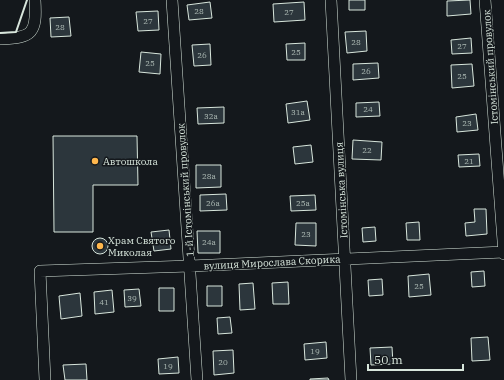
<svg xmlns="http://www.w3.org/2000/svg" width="504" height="380" font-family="'IBM Plex Serif',serif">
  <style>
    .building { fill: #2c363c; stroke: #d8e6dc }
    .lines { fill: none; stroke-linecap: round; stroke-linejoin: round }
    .minor-casing { stroke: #d8e6dc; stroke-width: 12 }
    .minor { stroke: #14181c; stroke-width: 11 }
    .wall { stroke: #d8e6dc; stroke-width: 2 }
    .poi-dot { fill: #ffb74d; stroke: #14181c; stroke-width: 1.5 }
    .labels { text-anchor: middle; stroke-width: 3; stroke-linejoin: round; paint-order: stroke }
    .number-label { font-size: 8px; fill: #adbab4 }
    .street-label { font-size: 10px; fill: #d8e6dc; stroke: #14181c }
    .poi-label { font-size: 10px; fill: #d8e6dc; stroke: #14181c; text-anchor: start }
  </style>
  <rect width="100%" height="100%" fill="#14181c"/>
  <!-- building -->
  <path class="building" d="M 349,0 L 365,0 L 365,10 L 349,10 Z
    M 470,0 L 471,14 L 447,16 L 447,1 Z
    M 210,2 L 212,18 L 189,20 L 187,5 Z
    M 304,2 L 305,20 L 274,22 L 273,4 Z
    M 158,11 L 159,30 L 138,31 L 136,12 Z
    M 69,17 L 71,36 L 51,37 L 50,18 Z
    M 366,31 L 367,51 L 347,53 L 345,32 Z
    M 471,38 L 472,53 L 452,54 L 451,40 Z
    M 305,43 L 305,60 L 287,60 L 286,44 Z
    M 210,44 L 211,65 L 194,66 L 192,45 Z
    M 141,52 L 161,54 L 160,74 L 139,72 Z
    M 378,63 L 379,78 L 353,80 L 353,64 Z
    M 472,64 L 474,86 L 452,88 L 451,65 Z
    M 307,101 L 310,120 L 288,123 L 286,104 Z
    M 379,102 L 380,116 L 356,117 L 356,103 Z
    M 224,107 L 224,123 L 198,124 L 197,108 Z
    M 476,114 L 478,130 L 457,132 L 456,117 Z
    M 53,136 L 137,136 L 138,185 L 93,185 L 93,232 L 54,232 Z
    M 353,140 L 382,142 L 381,160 L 352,159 Z
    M 311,145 L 313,162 L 295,164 L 293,147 Z
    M 479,154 L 480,166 L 459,167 L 458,155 Z
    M 196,165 L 221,165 L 221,187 L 196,188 Z
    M 226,194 L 227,210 L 200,211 L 200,195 Z
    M 315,195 L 316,210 L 291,211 L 290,196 Z
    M 474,209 L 486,209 L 487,234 L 466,236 L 465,223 L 475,222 Z
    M 419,222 L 420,240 L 407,240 L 406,223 Z
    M 296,223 L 316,223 L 316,246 L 295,245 Z
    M 375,227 L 376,241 L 363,242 L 362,228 Z
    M 169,230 L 171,249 L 154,251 L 151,232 Z
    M 197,231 L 220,231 L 220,253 L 198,253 Z
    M92 246a8 8 0 1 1 16 0a8 8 0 1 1-16 0Z
    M 484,271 L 485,286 L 472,287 L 471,272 Z
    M 429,274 L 431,295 L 409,297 L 408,276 Z
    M 382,279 L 383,295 L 369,296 L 368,280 Z
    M 288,282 L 289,304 L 273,304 L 272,283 Z
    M 253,283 L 255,309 L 240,310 L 239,284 Z
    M 207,286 L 222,286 L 222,306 L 207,306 Z
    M 159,288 L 174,288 L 174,311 L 159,311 Z
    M 139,289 L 141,306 L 125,307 L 124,290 Z
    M 112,290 L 114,312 L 95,314 L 94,292 Z
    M 80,293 L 82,316 L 61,319 L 59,296 Z
    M 230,317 L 232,333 L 218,334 L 217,318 Z
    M 488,337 L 490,360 L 472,361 L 471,338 Z
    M 326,342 L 327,358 L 305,360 L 304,344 Z
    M 392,347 L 393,364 L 371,365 L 370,348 Z
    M 233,350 L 234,373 L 214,375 L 213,351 Z
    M 178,357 L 179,373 L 159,374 L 158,359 Z
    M 86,364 L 87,380 L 65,380 L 63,365 Z
    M 328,378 L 329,380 L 310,380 L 310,379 Z"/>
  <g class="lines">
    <defs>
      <path id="minor" d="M 172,0 L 197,380
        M 331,0 L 351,380
        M 485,0 L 504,254
        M 0,39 C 33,38 37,33 35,0
        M 45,380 L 40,271 L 190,266 L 504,252"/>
    </defs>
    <!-- minor casing -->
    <use href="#minor" class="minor-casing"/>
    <!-- minor -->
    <use href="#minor" class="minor"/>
    <!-- wall -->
    <path class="wall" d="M 0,33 L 16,32 L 27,0"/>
  </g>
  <!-- markers -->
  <g class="poi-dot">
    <circle cx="95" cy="161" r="4"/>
    <circle cx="100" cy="246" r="4"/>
  </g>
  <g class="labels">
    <!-- number labels -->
    <g class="number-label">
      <text x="199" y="14">28</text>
      <text x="289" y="15">27</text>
      <text x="148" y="24">27</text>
      <text x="60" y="30">28</text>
      <text x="356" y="45">28</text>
      <text x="462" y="49">27</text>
      <text x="296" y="55">25</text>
      <text x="202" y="58">26</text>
      <text x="150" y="66">25</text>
      <text x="366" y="74">26</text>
      <text x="462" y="79">25</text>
      <text x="368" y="112">24</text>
      <text x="298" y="115">31а</text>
      <text x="211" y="119">32а</text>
      <text x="467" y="126">23</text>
      <text x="367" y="153">22</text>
      <text x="469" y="164">21</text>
      <text x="209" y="179">28а</text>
      <text x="213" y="206">26а</text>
      <text x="303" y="206">25а</text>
      <text x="306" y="237">23</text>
      <text x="209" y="245">24а</text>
      <text x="419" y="289">25</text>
      <text x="132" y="301">39</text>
      <text x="104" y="305">41</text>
      <text x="315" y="354">19</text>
      <text x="223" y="365">20</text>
      <text x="168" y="369">19</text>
    </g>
    <!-- street labels -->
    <g class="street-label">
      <text transform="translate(490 67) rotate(-94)" y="4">Істомінський провулок</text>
      <text transform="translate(185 190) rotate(-94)" y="4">1-й Істомінський провулок</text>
      <text transform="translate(341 190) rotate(-93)" y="4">Істомінська вулиця</text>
      <text transform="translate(272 262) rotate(-3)" y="4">вулиця Мирослава Скорика</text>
    </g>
    <!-- poi labels -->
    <g class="poi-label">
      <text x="103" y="165">Автошкола</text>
      <text x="108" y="244">Храм Святого<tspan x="108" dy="12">Миколая</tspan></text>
    </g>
  </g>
  <!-- scale -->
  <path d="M368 364v6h95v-6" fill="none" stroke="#d8e6dc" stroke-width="2"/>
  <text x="374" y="364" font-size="12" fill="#d8e6dc" stroke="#14181c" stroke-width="3" paint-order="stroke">50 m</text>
</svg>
